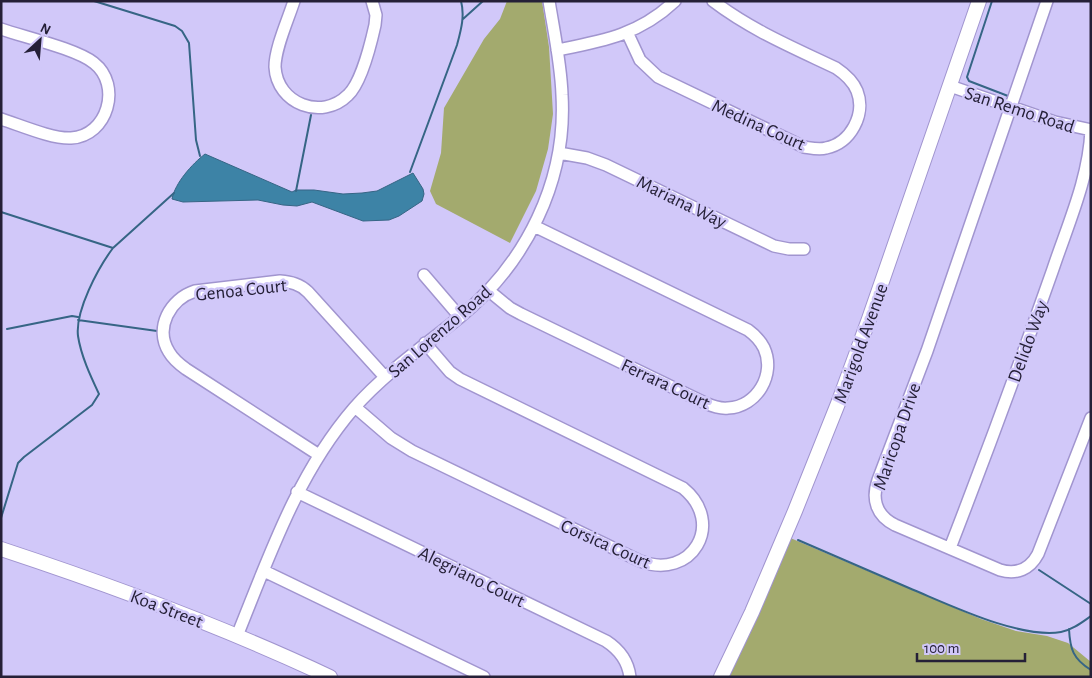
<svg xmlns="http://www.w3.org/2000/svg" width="1092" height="678" font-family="'Alegreya Sans',sans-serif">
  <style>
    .green { fill: #a3aa6e }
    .water { fill: #3d83a6; stroke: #366585 }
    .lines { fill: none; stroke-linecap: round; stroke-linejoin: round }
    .stream { stroke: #366585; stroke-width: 2 }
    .minor-casing { stroke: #a195cf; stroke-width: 14 }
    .major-casing { stroke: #a195cf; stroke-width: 16 }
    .minor { stroke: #fff; stroke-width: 11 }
    .major { stroke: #fff; stroke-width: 14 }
    .labels { text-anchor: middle; stroke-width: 5; stroke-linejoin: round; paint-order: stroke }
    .street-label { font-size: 19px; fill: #252037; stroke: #d1c8f9 }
  </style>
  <rect width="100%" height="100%" fill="#d1c8f9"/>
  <!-- green -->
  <path class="green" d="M 507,1 L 542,1 L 549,47 L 553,114 L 548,149 L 536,191 L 510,243 L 436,204 L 430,191 L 441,153 L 444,108 L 484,39 L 500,19 Z
    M 788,537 L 981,619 L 1016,631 L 1047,636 L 1068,643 L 1091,662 L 1091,677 L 728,677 Z"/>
  <!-- water -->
  <path class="water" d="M 205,154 L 292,192 L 296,190 L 314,190 L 343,194 L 362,193 L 377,191 L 413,173 L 423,189 L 424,194 L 422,201 L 399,216 L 389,220 L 363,221 L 312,202 L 297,206 L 283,205 L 258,200 L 183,202 L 172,199 C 175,183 192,164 205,154 Z"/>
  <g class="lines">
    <!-- stream -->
    <path class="stream" d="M 94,1 L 175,26 L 182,31 L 189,43 L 196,140 L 200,156
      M 992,1 L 967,77 L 969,81 L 1008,96
      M 463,19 L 483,1
      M 410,172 L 457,45 C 461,30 465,16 461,1
      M 296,191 L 311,115
      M 1,212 L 113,248
      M 78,320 L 157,331
      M 7,329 L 72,316 L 78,317
      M 1,518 L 18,463 L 24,457 L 92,405 L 99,394 C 91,377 81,356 78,336 C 75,311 98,268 113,248 L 174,193
      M 798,540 C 835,556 872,572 909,588 C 948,604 1019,639 1061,632 C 1072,630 1081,623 1091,616
      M 1039,570 L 1091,604
      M 1069,629 C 1070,649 1073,659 1091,670"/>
    <defs>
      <path id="minor" d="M 294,1 C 288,20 275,48 275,67 C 277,104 322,121 348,95 C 361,83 371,43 375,25 L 376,15 L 372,1
        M 1047,1 L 927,351 L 878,480 C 871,500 877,516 895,525 L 1000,570 C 1017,575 1030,569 1038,554 L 1091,418
        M 1,29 C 24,37 77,49 94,63 C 122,85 108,136 71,138 C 52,139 20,125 1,119
        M 627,32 L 640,60 L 658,77 L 804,147 C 811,148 819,150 826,148 C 851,143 866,114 857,91 C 853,81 845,74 836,68 C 794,48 751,30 713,1
        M 557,50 C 603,41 639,35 675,1
        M 950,86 L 1055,122 L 1091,130
        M 559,153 L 587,158 L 606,165 L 774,246 L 789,249 L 804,249
        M 424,275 L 460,317
        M 488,290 L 510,308 L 521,314 L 705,403 C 712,406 720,409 728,408 C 757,407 776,374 764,348 C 760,340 755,335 748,330 L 534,226
        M 355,407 L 391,438 L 412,451 L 640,561 C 692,581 726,523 683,488 L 460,379 L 450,372 L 425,343
        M 319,455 L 186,369 C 179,364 173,359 169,352 C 154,328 170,299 195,291 L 280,281 C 291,282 300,284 308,292 L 385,377
        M 297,492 L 606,641 C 620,650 628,661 630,677
        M 950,548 C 986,455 1020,363 1053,269 C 1068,224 1089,178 1091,130
        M 264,571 L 484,677
        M 237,636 C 269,557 297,474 354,408 C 385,373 424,346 460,317 C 526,263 567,181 562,95 C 561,64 554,32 549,1"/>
      <path id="major" d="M 1,549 C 113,586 224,627 330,677
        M 721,677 L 752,612 L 795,511 L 839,401 L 869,319 L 979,1"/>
    </defs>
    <!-- minor casing -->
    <use href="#minor" class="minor-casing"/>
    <!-- major casing -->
    <use href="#major" class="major-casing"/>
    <!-- minor -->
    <use href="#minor" class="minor"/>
    <!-- major -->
    <use href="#major" class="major"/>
  </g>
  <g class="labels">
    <!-- street labels -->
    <g class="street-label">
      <text transform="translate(1020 109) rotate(18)" y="7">San Remo Road</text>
      <text transform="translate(759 124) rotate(24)" y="7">Medina Court</text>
      <text transform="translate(682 201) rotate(26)" y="7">Mariana Way</text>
      <text transform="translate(241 289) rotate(-6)" y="7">Genoa Court</text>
      <text transform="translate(439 331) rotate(-41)" y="7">San Lorenzo Road</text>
      <text transform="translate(1027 341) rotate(-70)" y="7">Delido Way</text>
      <text transform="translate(860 343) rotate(-70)" y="7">Marigold Avenue</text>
      <text transform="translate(666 383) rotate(25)" y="7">Ferrara Court</text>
      <text transform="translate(896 436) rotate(-71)" y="7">Maricopa Drive</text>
      <text transform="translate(606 543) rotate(24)" y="7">Corsica Court</text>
      <text transform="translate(472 576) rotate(26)" y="7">Alegriano Court</text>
      <text transform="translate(167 608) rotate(21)" y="7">Koa Street</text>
    </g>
  </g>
  <!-- border -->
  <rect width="1092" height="678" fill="none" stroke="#252037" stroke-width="5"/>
  <!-- north arrow -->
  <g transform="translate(40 40) rotate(26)" stroke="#d1c8f9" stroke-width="4" paint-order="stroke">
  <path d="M0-4L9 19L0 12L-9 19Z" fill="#252037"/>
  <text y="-8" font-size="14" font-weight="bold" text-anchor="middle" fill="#252037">N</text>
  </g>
  <!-- scale -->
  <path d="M917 653v8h108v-8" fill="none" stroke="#252037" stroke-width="2.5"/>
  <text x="924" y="653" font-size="15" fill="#252037" stroke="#d1c8f9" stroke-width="4" paint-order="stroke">100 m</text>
</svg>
